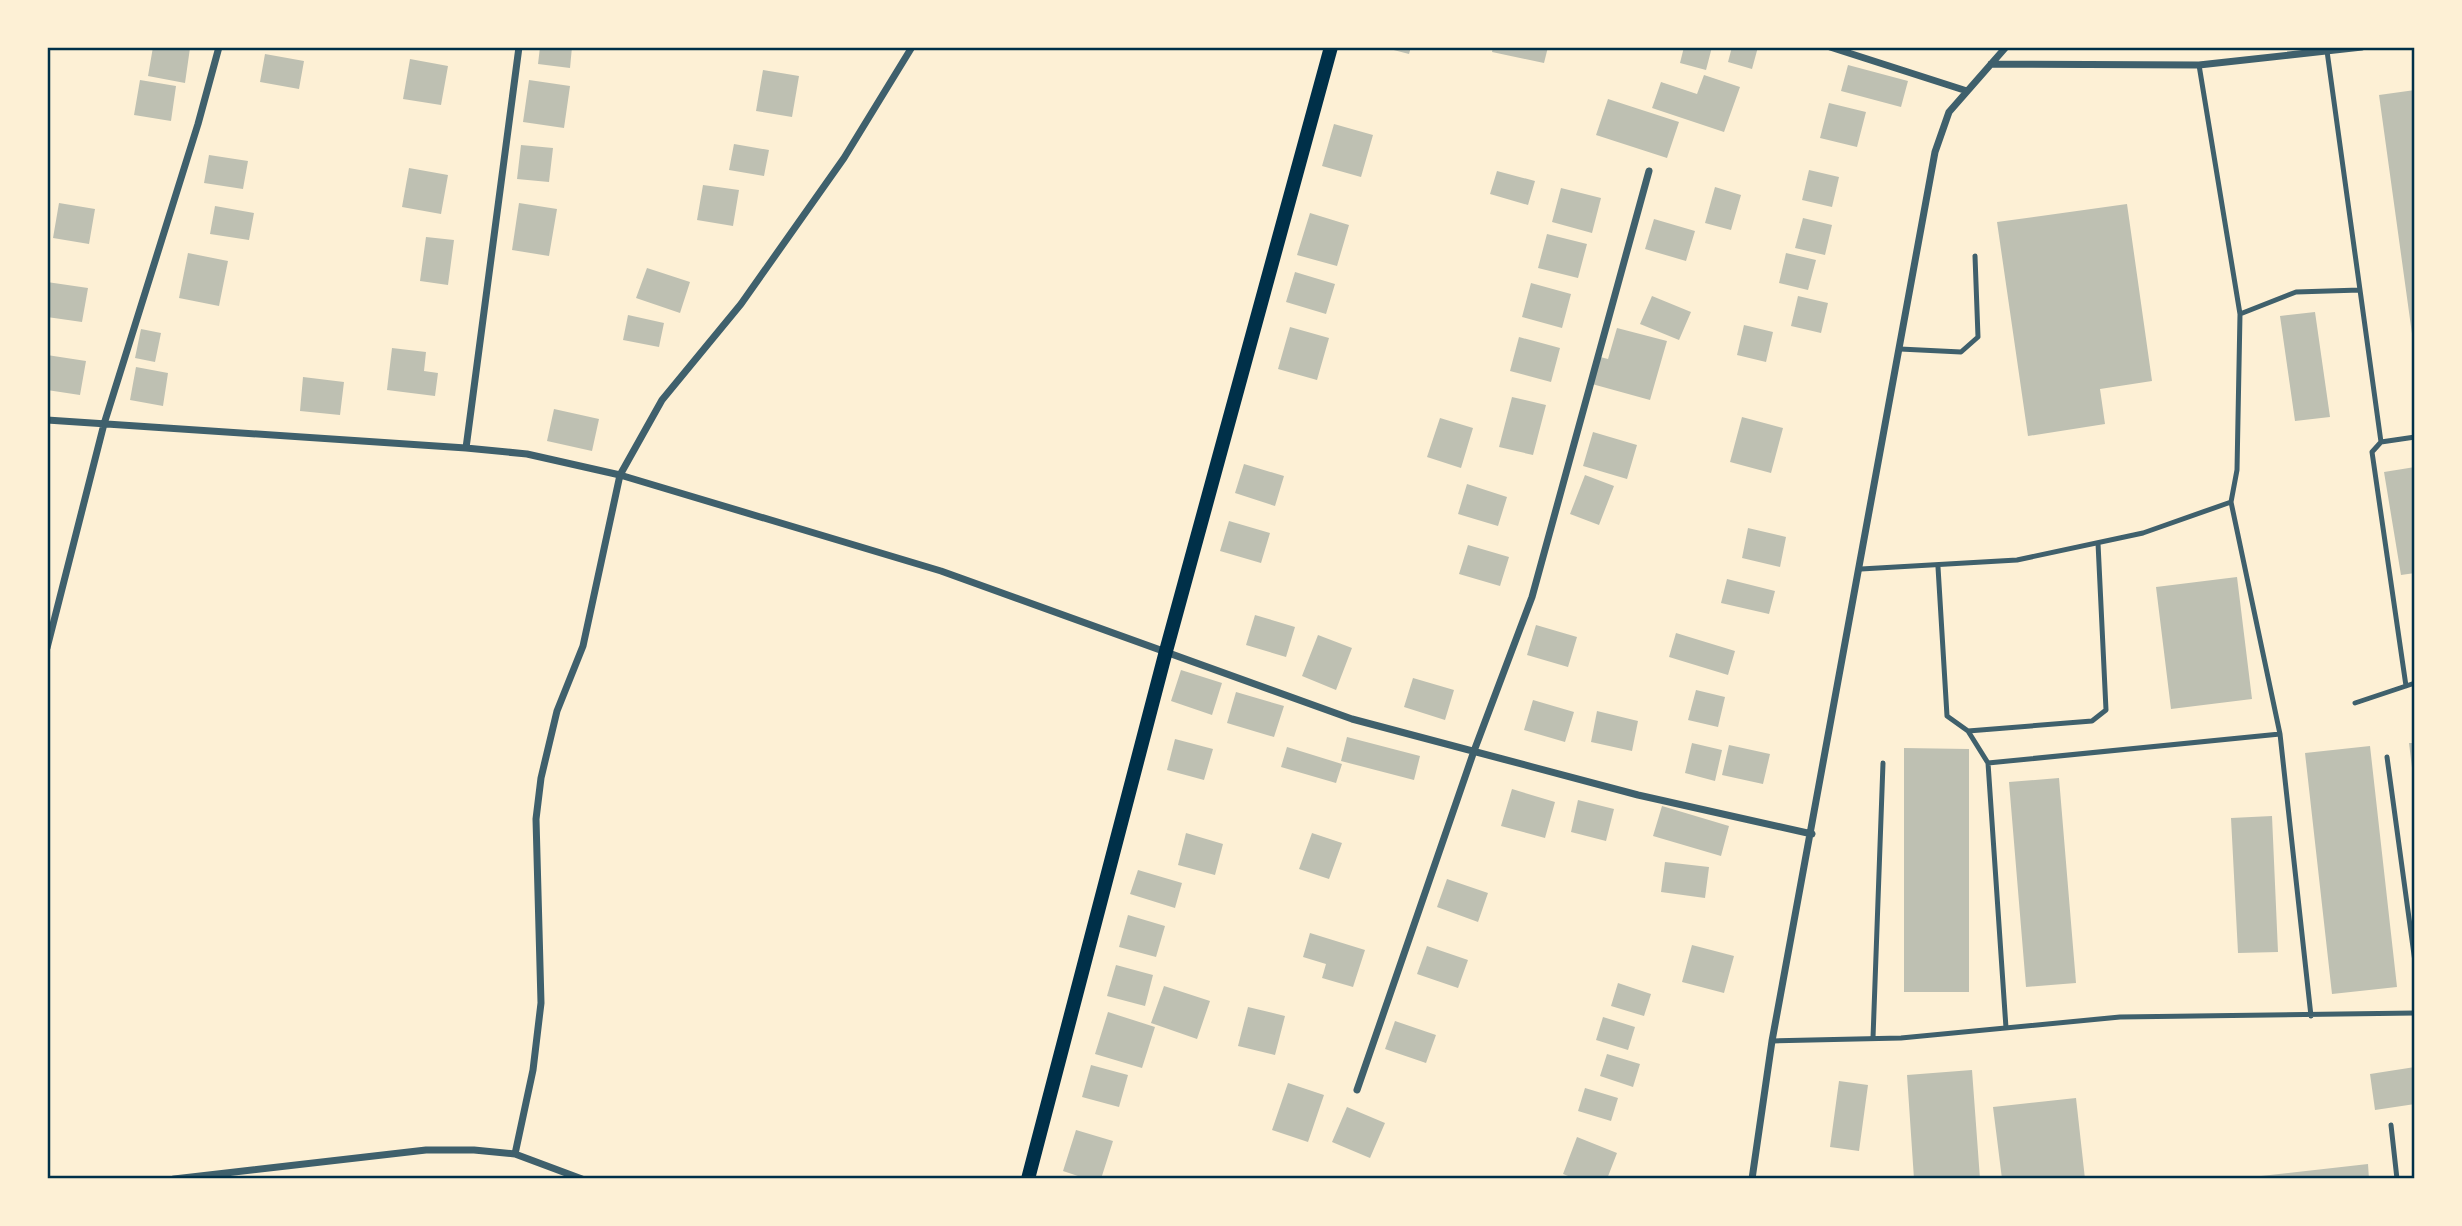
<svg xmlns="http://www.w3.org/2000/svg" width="2462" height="1226" font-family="'Fira Sans Condensed',sans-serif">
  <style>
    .building { fill: #bec0b2 }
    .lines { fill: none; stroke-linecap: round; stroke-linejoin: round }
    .service { stroke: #3f606c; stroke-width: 5 }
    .minor { stroke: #3f606c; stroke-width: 7 }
    .secondary { stroke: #003049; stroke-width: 14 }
    .neatline { fill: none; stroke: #003049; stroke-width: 2.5 }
  </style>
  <rect width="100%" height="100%" fill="#fdf0d5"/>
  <!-- building -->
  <path class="building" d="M 153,47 L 190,48 L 185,83 L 148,76 Z
    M 540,47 L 572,47 L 570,68 L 538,64 Z
    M 1382,47 L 1411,47 L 1409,54 Z
    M 1493,47 L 1548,47 L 1544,63 L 1492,52 Z
    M 1684,47 L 1712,47 L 1706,70 L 1680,63 Z
    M 1732,47 L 1758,47 L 1752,69 L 1728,62 Z
    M 265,54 L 304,61 L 299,89 L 260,82 Z
    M 410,59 L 448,66 L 441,105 L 403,99 Z
    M 1848,65 L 1908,81 L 1901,107 L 1841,91 Z
    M 763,70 L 799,76 L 792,117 L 756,111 Z
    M 1704,75 L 1740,87 L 1724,132 L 1652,108 L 1661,82 L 1697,94 Z
    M 140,80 L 176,86 L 171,121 L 134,115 Z
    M 529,80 L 570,86 L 564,128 L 523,122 Z
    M 2415,90 L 2415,341 L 2413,341 L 2379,95 Z
    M 1608,99 L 1679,122 L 1667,158 L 1596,135 Z
    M 1829,103 L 1866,112 L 1857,147 L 1820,138 Z
    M 1334,124 L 1373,135 L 1361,177 L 1322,166 Z
    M 734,144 L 769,150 L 764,176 L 729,170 Z
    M 521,145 L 553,148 L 549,182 L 517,179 Z
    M 209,155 L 248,161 L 243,189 L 204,183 Z
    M 409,168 L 448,175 L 441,214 L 402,207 Z
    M 1809,170 L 1839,177 L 1832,207 L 1802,200 Z
    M 1497,171 L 1535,181 L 1528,205 L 1490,194 Z
    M 703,185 L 739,190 L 733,226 L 697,220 Z
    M 1715,187 L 1741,195 L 1731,230 L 1705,223 Z
    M 1561,188 L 1601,198 L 1592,233 L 1552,222 Z
    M 59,203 L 95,209 L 89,244 L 53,238 Z
    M 519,203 L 557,209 L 549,256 L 512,250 Z
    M 2127,204 L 2152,381 L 2100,389 L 2105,424 L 2028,436 L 1997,222 Z
    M 215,206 L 254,213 L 249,240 L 210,234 Z
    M 1310,213 L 1349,225 L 1337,266 L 1297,255 Z
    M 1803,218 L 1832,225 L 1825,255 L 1795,248 Z
    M 1654,219 L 1695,231 L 1686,261 L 1645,249 Z
    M 1547,234 L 1587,244 L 1578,278 L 1538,268 Z
    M 426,237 L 454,240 L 448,285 L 420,281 Z
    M 188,253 L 228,261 L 219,306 L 179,298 Z
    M 1786,253 L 1816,260 L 1808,290 L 1779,283 Z
    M 647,268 L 690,282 L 680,313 L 636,298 Z
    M 1295,272 L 1335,284 L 1326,314 L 1286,302 Z
    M 47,282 L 88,288 L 82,322 L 47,317 Z
    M 1531,283 L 1571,294 L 1562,328 L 1522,317 Z
    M 1652,296 L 1691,312 L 1679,340 L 1640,324 Z
    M 1798,296 L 1828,303 L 1821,333 L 1791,326 Z
    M 2315,312 L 2330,417 L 2295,421 L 2280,316 Z
    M 628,315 L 664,323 L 659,347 L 623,340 Z
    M 1744,325 L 1773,332 L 1766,362 L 1737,355 Z
    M 1290,327 L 1329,338 L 1317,380 L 1278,369 Z
    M 1617,328 L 1667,341 L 1650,400 L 1592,384 L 1600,357 L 1608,359 Z
    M 141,329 L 161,333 L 155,362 L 135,358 Z
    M 1519,337 L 1560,348 L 1551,382 L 1510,371 Z
    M 392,348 L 426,352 L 424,371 L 438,373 L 435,396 L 387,390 Z
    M 47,355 L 86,361 L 80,395 L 47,390 Z
    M 136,367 L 168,373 L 163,406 L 130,400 Z
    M 303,377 L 344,382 L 340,415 L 300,411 Z
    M 1512,397 L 1546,405 L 1533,455 L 1499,447 Z
    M 554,409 L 599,419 L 592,451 L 547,441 Z
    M 1742,417 L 1783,428 L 1771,473 L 1730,462 Z
    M 1440,418 L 1473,428 L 1461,468 L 1427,457 Z
    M 1593,432 L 1637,445 L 1627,479 L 1583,466 Z
    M 1244,464 L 1284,476 L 1275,506 L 1235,493 Z
    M 2415,467 L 2415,573 L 2401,575 L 2384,472 Z
    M 1585,475 L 1614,486 L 1599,525 L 1570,514 Z
    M 1467,484 L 1507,497 L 1498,526 L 1458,514 Z
    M 1229,521 L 1270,533 L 1261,563 L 1220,551 Z
    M 1748,528 L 1786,537 L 1780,567 L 1742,558 Z
    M 1468,545 L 1509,557 L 1500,586 L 1459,574 Z
    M 2237,577 L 2252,699 L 2171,709 L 2156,587 Z
    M 1727,579 L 1775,591 L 1769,614 L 1721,603 Z
    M 1255,615 L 1295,627 L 1286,657 L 1246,645 Z
    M 1536,625 L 1577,637 L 1568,667 L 1527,655 Z
    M 1676,633 L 1735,651 L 1728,675 L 1669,657 Z
    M 1318,635 L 1352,648 L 1336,690 L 1302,676 Z
    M 1181,670 L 1222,683 L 1212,715 L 1171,701 Z
    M 1413,678 L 1454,690 L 1445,720 L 1404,707 Z
    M 1696,690 L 1725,697 L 1718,727 L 1688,720 Z
    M 1236,692 L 1284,706 L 1274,737 L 1227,723 Z
    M 1533,700 L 1574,712 L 1565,742 L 1524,730 Z
    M 1597,711 L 1638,721 L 1632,751 L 1591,742 Z
    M 1347,737 L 1420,756 L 1414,780 L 1341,761 Z
    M 1175,739 L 1213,749 L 1204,780 L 1167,770 Z
    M 1692,743 L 1722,750 L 1715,781 L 1685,773 Z
    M 2409,743 L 2415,743 L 2415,776 L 2413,776 Z
    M 1729,745 L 1770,754 L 1763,784 L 1722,775 Z
    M 2370,746 L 2397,987 L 2332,994 L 2305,753 Z
    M 1287,747 L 1342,764 L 1336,783 L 1281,767 Z
    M 1904,748 L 1969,749 L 1969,992 L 1904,992 Z
    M 2059,778 L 2076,983 L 2026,987 L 2009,782 Z
    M 1512,789 L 1555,802 L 1545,838 L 1501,826 Z
    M 1578,800 L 1614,809 L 1606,841 L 1571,832 Z
    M 1662,806 L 1729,826 L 1721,856 L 1653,836 Z
    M 2272,816 L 2278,952 L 2238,953 L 2231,818 Z
    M 1186,833 L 1223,844 L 1215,875 L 1178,865 Z
    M 1312,833 L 1342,843 L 1329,879 L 1299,869 Z
    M 1665,862 L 1709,867 L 1705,898 L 1661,892 Z
    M 1138,870 L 1182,883 L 1175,908 L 1130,894 Z
    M 1447,879 L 1488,893 L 1478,922 L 1437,907 Z
    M 1128,915 L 1165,926 L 1156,957 L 1119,947 Z
    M 1310,933 L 1365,950 L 1353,987 L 1322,978 L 1326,964 L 1303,957 Z
    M 1692,945 L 1734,956 L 1724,993 L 1682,982 Z
    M 1427,946 L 1468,960 L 1458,988 L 1417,974 Z
    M 1116,965 L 1153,975 L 1145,1006 L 1107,996 Z
    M 1618,983 L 1651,994 L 1644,1016 L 1611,1006 Z
    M 1164,986 L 1210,1001 L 1197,1039 L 1151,1023 Z
    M 1248,1007 L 1285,1016 L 1275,1055 L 1238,1046 Z
    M 1108,1012 L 1155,1027 L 1142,1068 L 1095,1054 Z
    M 1603,1017 L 1635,1027 L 1628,1050 L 1596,1040 Z
    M 1395,1021 L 1436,1035 L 1426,1063 L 1385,1049 Z
    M 1607,1054 L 1640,1064 L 1633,1087 L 1600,1076 Z
    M 1091,1065 L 1128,1075 L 1119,1107 L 1082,1097 Z
    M 2415,1067 L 2415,1104 L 2375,1110 L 2370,1074 Z
    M 1972,1070 L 1980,1179 L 1914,1179 L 1907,1075 Z
    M 1839,1081 L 1868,1085 L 1859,1151 L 1830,1147 Z
    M 1288,1083 L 1324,1095 L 1308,1142 L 1272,1130 Z
    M 1585,1088 L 1618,1098 L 1611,1121 L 1578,1111 Z
    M 2076,1098 L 2085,1179 L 2002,1179 L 1993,1107 Z
    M 1347,1107 L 1385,1123 L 1370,1158 L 1332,1142 Z
    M 1076,1130 L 1113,1141 L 1101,1179 L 1087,1179 L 1063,1171 Z
    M 1577,1137 L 1617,1153 L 1607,1179 L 1576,1179 L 1563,1174 Z
    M 2368,1164 L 2369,1179 L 2253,1179 L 2252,1177 Z"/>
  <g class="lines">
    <!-- service -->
    <path class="service" d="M 2327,51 L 2381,442 L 2415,437
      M 2199,65 L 2240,314
      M 1900,349 L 1961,352 L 1978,337 L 1975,256
      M 2381,442 L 2372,452 L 2406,686
      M 2231,502 L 2280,734
      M 1938,567 L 1947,716 L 1968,731 L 2092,721 L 2106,710 L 2098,543
      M 1861,569 L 2017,560 L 2143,533 L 2231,502 L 2237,470 L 2240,314 L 2296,292 L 2360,290
      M 2355,703 L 2415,683
      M 1968,731 L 1988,763
      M 2387,757 L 2415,962
      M 2006,1028 L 1988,763 L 2280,734 L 2311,1016
      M 1873,1038 L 1883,763
      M 1772,1041 L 1901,1038 L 2120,1017 L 2415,1013
      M 2391,1125 L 2397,1179"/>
    <!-- minor -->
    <path class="minor" d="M 1830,47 L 1967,91
      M 1991,64 L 2199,65 L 2362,47
      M 47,420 L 466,448 L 527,454 L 620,475 L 941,571 L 1352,719 L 1638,795 L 1812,834
      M 466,448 L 519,47
      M 47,648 L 104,424 L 198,124 L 219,47
      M 1357,1090 L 1474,751 L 1532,597 L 1649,171
      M 515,1154 L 533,1070 L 541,1003 L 536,819 L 541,778 L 557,711 L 583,646 L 620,475 L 662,400 L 741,304 L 844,158 L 912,47
      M 174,1179 L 426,1150 L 474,1150 L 515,1154 L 582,1179
      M 1752,1179 L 1772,1041 L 1935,152 L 1949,112 L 2006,47"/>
    <!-- secondary -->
    <path class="secondary" d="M 1028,1179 L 1166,651 L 1331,47"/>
  </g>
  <!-- border -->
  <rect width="2462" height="1226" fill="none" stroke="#fdf0d5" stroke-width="98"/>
  <rect x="49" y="49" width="2364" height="1128" class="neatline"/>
</svg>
